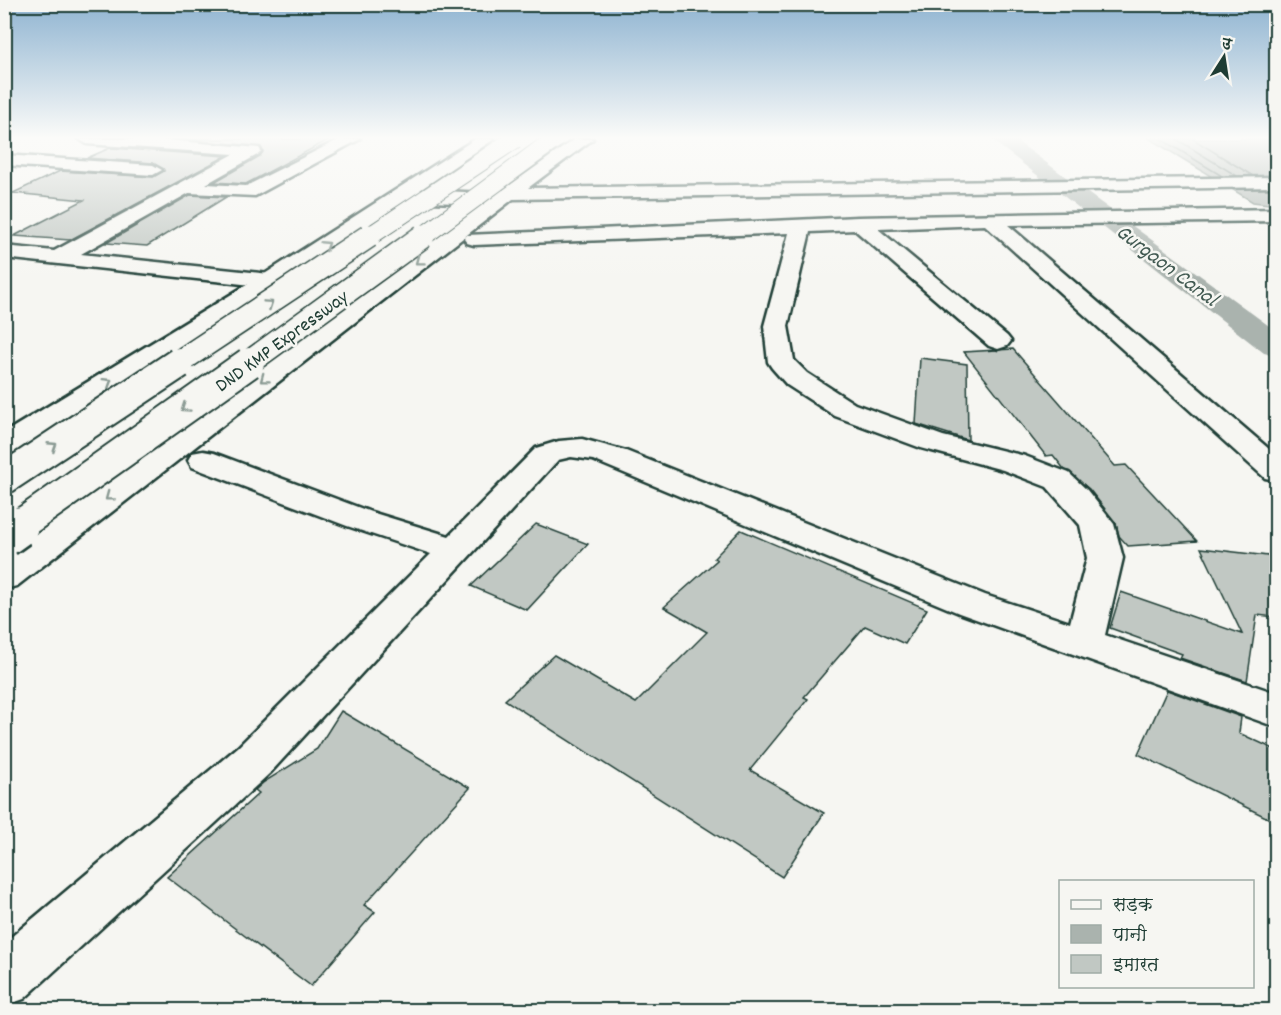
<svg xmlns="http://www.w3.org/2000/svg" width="1281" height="1015" font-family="Dekko,'Playpen Sans Deva',sans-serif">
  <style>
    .water { fill: #aab3ae; stroke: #72847d; stroke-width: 1.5 }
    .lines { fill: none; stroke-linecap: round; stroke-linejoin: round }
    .shore { stroke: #576c65; stroke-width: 1.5 }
    .canal { fill: #aab3ae; fill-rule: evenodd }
    .building { fill: #c1c8c3; stroke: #1f3d34; stroke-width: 1.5 }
    .street-casing { stroke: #1f3d34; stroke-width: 5 }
    .secondary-casing { stroke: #1f3d34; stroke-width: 5 }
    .street { fill: #f6f6f2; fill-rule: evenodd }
    .secondary { fill: #f6f6f2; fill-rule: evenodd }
    .highway-bridge-far3-casing { stroke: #1f3d34; stroke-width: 20; stroke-linecap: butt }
    .highway-bridge-far2-casing { stroke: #1f3d34; stroke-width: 26; stroke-linecap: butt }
    .highway-bridge-far1-casing { stroke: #1f3d34; stroke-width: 34; stroke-linecap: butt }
    .highway-bridge-casing { stroke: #1f3d34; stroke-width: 44; stroke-linecap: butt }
    .highway-bridge-far3 { stroke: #f6f6f2; stroke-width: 18 }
    .highway-bridge-far2 { stroke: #f6f6f2; stroke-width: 23 }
    .highway-bridge-far1 { stroke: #f6f6f2; stroke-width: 30 }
    .highway-bridge { stroke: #f6f6f2; stroke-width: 39 }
    .oneway { stroke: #8a9a93 }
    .labels { text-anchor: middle; stroke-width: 5; stroke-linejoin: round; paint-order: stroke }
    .far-street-label { font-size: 20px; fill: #1f3d34; stroke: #f6f6f2 }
    .far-water-label { font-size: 22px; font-style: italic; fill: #425a52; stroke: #f6f6f2 }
  </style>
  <rect width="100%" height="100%" fill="#f6f6f2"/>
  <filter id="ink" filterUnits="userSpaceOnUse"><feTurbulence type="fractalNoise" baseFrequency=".0167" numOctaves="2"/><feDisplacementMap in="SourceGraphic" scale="12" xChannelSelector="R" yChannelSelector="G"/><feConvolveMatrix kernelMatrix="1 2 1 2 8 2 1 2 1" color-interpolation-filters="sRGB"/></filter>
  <g filter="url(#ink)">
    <!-- water -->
    <path class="water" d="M 1150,139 L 1276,139 L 1276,205 L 1253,202 Z"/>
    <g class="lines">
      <!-- shore -->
      <path class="shore" d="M 1161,139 L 1222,176
        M 1176,139 L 1237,176
        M 1193,139 L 1253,176"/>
      <!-- canal -->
      <path class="canal" d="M 991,139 L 1014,139 L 1276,331 L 1276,356 L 1264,353 Z"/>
    </g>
    <!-- building -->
    <path class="building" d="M 181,139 L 330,139 L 246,184 L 214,182 L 260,156 L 263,152 L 261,147 Z
      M 110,148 L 226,156 L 70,240 L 14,236 L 84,200 L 13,193 L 60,171 L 153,177 L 164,171 L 153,163 L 87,158 Z
      M 190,195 L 226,197 L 147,246 L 106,243 Z
      M 1013,349 L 1115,466 L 1126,465 L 1197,541 L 1128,546 L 1119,536 L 1116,523 L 1089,489 L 1064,469 L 1053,455 L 1046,456 L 964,352 Z
      M 920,358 L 967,364 L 968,440 L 916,424 Z
      M 536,524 L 588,544 L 527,610 L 471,586 Z
      M 741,530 L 927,609 L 905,644 L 865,626 L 804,697 L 808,699 L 750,770 L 824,813 L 782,877 L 505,700 L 554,655 L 636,703 L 707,632 L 664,607 L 717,560 L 714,558 Z
      M 1201,548 L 1276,557 L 1276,617 L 1257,615 L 1247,681 L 1180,658 L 1182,654 L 1110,628 L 1121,592 L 1242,634 Z
      M 1167,690 L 1241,717 L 1239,733 L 1276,750 L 1276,822 L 1138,754 Z
      M 341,711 L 470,788 L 364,905 L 375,912 L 311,986 L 167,877 L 259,793 L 255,790 L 264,782 L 317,749 Z"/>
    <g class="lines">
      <defs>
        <path id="street" d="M 79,139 L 154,139 L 259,148 L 261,151 L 259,154 L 206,184 L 246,186 L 340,139 L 360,139 L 255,196 L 189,193 L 81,254 L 279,275 L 282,280 L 279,285 L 271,287 L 4,258 L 4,246 L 54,251 L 234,154 L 87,144 Z
          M 4,155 L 153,165 L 162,170 L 153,175 L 4,165 Z
          M 1276,209 L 1276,221 L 1008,225 L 1276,455 L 1276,480 L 1265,478 L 985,225 L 878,229 L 1007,336 L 1011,341 L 1007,346 L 998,349 L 989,346 L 855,230 L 810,232 L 788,326 L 794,360 L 807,373 L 855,404 L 943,436 L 1025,456 L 1069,473 L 1087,490 L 1114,524 L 1123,558 L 1105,635 L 1276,693 L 1276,727 L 959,613 L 593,460 L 571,457 L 558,460 L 270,773 L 24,999 L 4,1006 L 4,943 L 238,747 L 431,554 L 347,526 L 192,467 L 188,460 L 192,453 L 203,451 L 214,453 L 371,512 L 449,536 L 536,448 L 559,441 L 582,439 L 626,451 L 985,595 L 1070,623 L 1087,558 L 1080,525 L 1047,487 L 1003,470 L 921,448 L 835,416 L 787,385 L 772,368 L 768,362 L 764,326 L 789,233 L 474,245 L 467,243 L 464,239 L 467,235 L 858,217 Z"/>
        <path id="secondary" d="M 475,139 L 494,139 L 420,190 L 487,193 L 503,190 L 575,139 L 593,139 L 528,188 L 1276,177 L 1276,187 L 513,199 L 17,586 L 4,589 L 4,558 L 482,204 L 405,201 L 279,285 L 15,452 L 4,455 L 4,433 L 263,275 Z"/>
      </defs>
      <!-- street casing -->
      <use href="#street" class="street-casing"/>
      <!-- secondary casing -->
      <use href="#secondary" class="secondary-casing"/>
      <!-- street -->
      <use href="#street" class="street"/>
      <!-- secondary -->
      <use href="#secondary" class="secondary"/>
      <defs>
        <path id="highway-bridge-far3" d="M 367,238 L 515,139
          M 421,238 L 555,139"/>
        <path id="highway-bridge-far2" d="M 176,364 L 369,236
          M 247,364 L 423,236"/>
        <path id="highway-bridge-far1" d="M 4,479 L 179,363
          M 16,528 L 249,363"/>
        <path id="highway-bridge" d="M 4,537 L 18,527"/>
      </defs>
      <!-- highway-bridge-far3 casing -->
      <use href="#highway-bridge-far3" class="highway-bridge-far3-casing"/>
      <!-- highway-bridge-far2 casing -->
      <use href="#highway-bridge-far2" class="highway-bridge-far2-casing"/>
      <!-- highway-bridge-far1 casing -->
      <use href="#highway-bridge-far1" class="highway-bridge-far1-casing"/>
      <!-- highway-bridge casing -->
      <use href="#highway-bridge" class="highway-bridge-casing"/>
      <!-- highway-bridge-far3 -->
      <use href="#highway-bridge-far3" class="highway-bridge-far3"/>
      <!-- highway-bridge-far2 -->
      <use href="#highway-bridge-far2" class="highway-bridge-far2"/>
      <!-- highway-bridge-far1 -->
      <use href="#highway-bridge-far1" class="highway-bridge-far1"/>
      <!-- highway-bridge -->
      <use href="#highway-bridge" class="highway-bridge"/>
    </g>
    <!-- one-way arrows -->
    <defs><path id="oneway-chevron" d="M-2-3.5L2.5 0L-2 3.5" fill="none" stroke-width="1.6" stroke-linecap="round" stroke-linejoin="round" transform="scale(1.5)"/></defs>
    <g class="oneway">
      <use href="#oneway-chevron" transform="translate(326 245) rotate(-33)"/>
      <use href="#oneway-chevron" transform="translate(419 261) rotate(143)"/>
      <use href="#oneway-chevron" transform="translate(269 304) rotate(-34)"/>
      <use href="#oneway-chevron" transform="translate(264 379) rotate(143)"/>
      <use href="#oneway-chevron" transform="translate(108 382) rotate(-32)"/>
      <use href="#oneway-chevron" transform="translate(185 408) rotate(145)"/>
      <use href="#oneway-chevron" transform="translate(53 446) rotate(-33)"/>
      <use href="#oneway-chevron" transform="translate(109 497) rotate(143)"/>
    </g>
  </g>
  <!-- sky -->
  <linearGradient id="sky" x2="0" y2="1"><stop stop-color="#8fb4d1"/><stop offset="0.49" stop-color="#fbfbf9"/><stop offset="1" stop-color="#fbfbf9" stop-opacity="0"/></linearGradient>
  <rect width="1281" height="281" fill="url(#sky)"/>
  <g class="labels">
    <!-- far-street labels -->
    <g class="far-street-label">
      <text transform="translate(281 340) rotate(-36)" y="7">DND KMP Expressway</text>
    </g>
    <!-- far-water labels -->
    <g class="far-water-label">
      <text transform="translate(1168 264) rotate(37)" y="8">Gurgaon Canal</text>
    </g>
  </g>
  <!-- margin -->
  <rect width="1281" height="1015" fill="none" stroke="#f6f6f2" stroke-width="24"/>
  <rect x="12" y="12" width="1257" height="991" fill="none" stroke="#1f3d34" stroke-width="2" filter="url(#ink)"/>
  <!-- legend -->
  <rect x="1059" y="880" width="195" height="108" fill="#f6f6f2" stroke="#a0aca6" stroke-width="1.5"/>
  <rect x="1071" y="900" width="30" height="9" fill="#f6f6f2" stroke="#a0aca6" stroke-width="1.5"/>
  <text x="1113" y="910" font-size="18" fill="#1f3d34">सड़क</text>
  <rect x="1071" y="925" width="30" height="18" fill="#aab3ae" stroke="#a0aca6" stroke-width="1.5"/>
  <text x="1113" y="940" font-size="18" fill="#1f3d34">पानी</text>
  <rect x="1071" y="955" width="30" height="18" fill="#c1c8c3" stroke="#a0aca6" stroke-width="1.5"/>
  <text x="1113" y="970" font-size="18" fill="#1f3d34">इमारत</text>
  <!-- north arrow -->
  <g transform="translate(1224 57) rotate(12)" stroke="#f6f6f2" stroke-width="4.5" paint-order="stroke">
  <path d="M0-4.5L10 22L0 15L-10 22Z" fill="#1f3d34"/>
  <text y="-9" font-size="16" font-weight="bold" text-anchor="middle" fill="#1f3d34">उ</text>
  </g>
</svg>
